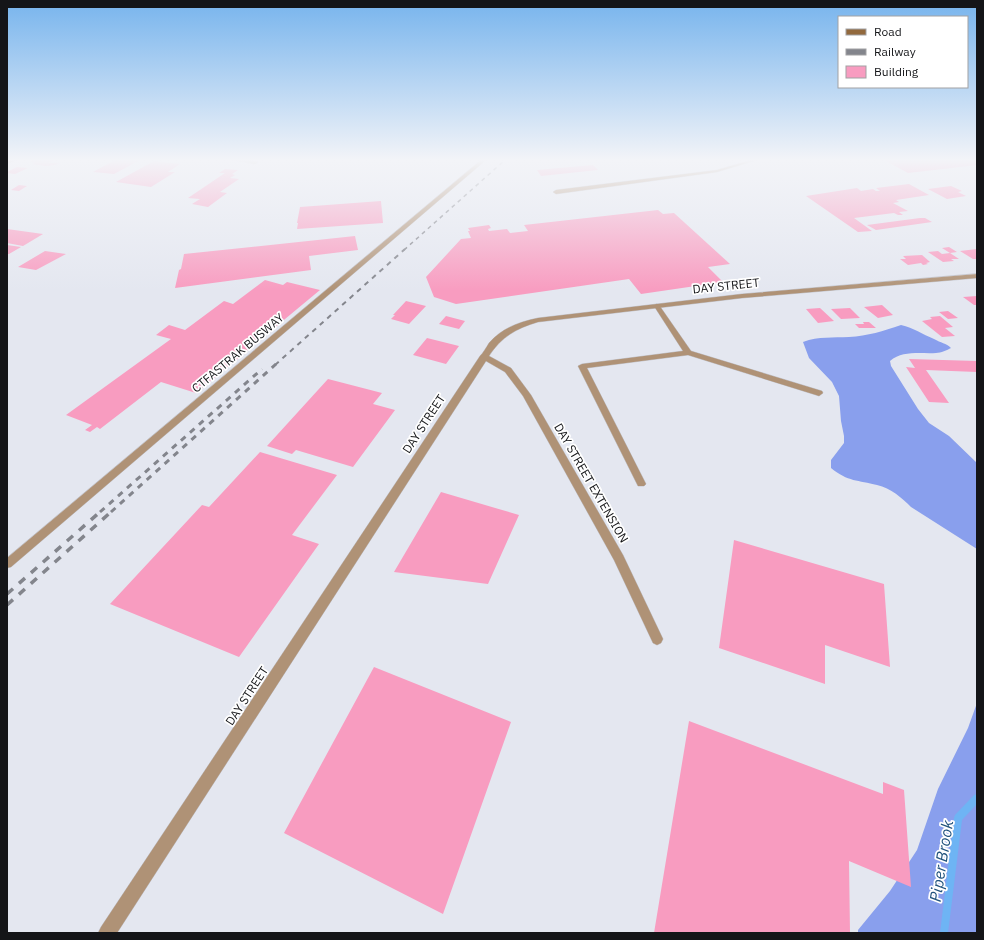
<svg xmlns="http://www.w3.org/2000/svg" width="984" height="940" font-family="'IBM Plex Sans',sans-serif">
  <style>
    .forest { fill: #899fed }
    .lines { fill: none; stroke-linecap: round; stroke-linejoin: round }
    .stream { fill: #6eb4f4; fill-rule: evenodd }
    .building { fill: #f89cc0 }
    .lane-casing { stroke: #c3c5cd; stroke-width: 1 }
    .street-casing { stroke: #c3c5cd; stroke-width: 1 }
    .secondary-casing { stroke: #c3c5cd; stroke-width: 1 }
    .lane { fill: #af9276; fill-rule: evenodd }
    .street { fill: #af9276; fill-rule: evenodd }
    .secondary { fill: #92693d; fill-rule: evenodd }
    .rail-far3 { stroke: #83858c; stroke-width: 1.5; stroke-dasharray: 4 4; stroke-linecap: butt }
    .rail-far2 { stroke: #83858c; stroke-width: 2; stroke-dasharray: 5 5; stroke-linecap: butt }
    .rail-far1 { stroke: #83858c; stroke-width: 3; stroke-dasharray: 6 6; stroke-linecap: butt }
    .rail { stroke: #83858c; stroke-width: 3.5; stroke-dasharray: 8 8; stroke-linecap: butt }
    .labels { text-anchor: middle; stroke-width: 3.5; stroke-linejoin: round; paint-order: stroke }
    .street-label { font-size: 12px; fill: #141518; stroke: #fff }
    .near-water-label { font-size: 16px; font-style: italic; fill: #22537d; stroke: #fff }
  </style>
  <rect width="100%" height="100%" fill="#e4e7f0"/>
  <!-- forest -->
  <path class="forest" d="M 901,325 C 914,328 922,334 934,339 C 941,343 946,343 951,348 C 947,350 941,353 936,353 C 921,354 903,350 890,361 L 891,366 L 918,409 L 929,423 L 949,436 L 977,463 L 977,549 L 911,507 C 902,498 891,488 877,485 C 858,480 848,482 831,468 L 831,460 L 844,443 L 844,436 L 841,421 L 839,396 L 832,382 L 809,358 L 803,342 C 819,336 833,338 849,337 C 868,336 883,331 901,325 Z
    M 977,703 L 977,933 L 858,933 L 858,930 L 890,891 L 917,850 L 938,789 L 968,728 Z"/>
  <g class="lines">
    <!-- stream -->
    <path class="stream" d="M 977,794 L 977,804 L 962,820 L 948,933 L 940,933 L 954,818 L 955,815 L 974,795 Z"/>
  </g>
  <!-- building -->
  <path class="building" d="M 31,160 L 55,160 L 48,163 L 59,163 L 55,165 L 46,166 L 32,164 L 35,163 L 29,161 Z
    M 115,160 L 140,160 L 114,174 L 93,172 Z
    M 884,160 L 975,160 L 977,161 L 977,165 L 908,173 Z
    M 154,161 L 180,164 L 168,172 L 175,172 L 151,187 L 116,182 Z
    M 593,165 L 598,170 L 541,176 L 537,170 Z
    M 17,167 L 28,168 L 15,174 L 7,173 L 7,172 Z
    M 225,169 L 238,170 L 232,174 L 235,175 L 230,178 L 239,179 L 220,192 L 227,193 L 208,207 L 192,204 L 200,199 L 188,198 L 225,173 L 219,173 Z
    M 909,184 L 929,195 L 896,200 L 899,202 L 893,203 L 908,211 L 899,212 L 903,215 L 898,215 L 894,213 L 854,218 L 872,231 L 858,232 L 806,196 L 857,188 L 861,191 L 873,189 L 876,191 L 880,191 L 876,188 Z
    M 19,185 L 27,186 L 19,191 L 11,190 Z
    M 951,186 L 962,191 L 958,192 L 966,196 L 947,199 L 928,189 Z
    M 381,201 L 383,223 L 297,229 L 298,223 L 297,223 L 300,207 Z
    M 658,210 L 663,214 L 674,213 L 730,264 L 708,267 L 723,282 L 641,294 L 629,279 L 456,304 L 434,297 L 426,277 L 461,239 L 471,238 L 468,231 L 470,231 L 468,228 L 489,225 L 491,228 L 488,229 L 489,231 L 507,229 L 510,233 L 528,231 L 524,225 Z
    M 920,218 L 925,218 L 932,222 L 876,230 L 867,225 Z
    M 7,229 L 43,234 L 23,246 L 7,243 Z
    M 355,236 L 358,250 L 309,256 L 311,270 L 175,288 L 179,270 L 181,269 L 184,254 Z
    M 7,245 L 21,247 L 9,254 L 7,254 Z
    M 949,247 L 957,252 L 950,253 L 959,259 L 951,259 L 954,261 L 943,262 L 928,252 L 938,251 L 942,254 L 950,253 L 942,248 Z
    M 977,249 L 977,259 L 973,259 L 960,251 Z
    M 45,251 L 66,254 L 36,270 L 18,267 Z
    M 922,255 L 930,262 L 926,263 L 928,264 L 923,265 L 921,263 L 908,265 L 900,259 L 906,259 L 903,256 Z
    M 265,280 L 283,285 L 287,282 L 320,290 L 196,393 L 161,382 L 100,429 L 97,427 L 90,432 L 85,430 L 92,425 L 66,415 L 171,339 L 156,335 L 169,325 L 185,330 L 224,301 L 233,304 Z
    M 977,296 L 977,305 L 974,305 L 963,297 Z
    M 406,301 L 426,306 L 409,324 L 391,319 L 395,315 L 393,315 Z
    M 882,305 L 893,315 L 878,318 L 864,307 Z
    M 820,308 L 834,321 L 818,323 L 806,309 Z
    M 850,308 L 860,318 L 841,319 L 831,309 Z
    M 948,311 L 958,318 L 948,319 L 939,312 Z
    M 446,316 L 465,321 L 459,329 L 439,324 Z
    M 940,316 L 953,327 L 945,328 L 955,336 L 942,337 L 922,321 L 932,319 L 930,317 Z
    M 863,322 L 869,322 L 876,328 L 859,328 L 855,324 L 864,324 Z
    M 427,338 L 459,346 L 446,364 L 413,355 Z
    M 909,359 L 977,361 L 977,372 L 926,370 L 949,403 L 929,402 L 906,367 L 915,368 Z
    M 328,379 L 382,393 L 373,404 L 395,410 L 353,467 L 296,450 L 292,454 L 267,446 Z
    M 260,452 L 337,475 L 292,535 L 319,544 L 239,657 L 110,604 L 202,505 L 209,507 Z
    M 441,492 L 519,515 L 488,584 L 394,572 Z
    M 734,540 L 884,584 L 890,667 L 825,645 L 825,684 L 719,648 Z
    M 374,667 L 511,722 L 443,914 L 284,833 Z
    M 689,721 L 883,794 L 883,782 L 904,790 L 911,887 L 849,861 L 850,933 L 654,933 Z"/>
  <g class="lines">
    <defs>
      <path id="lane" d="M 481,160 L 486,160 L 11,567 L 7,568 L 7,558 Z
        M 751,160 L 757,160 L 717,172 L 556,194 L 553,192 L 556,190 L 717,170 Z
        M 657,304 L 659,305 L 691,351 L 822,391 L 823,393 L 819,396 L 816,395 L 688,355 L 587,368 L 646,484 L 644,486 L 638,486 L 578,366 L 582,364 L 683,351 L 654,306 Z"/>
      <path id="street" d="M 233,160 L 249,160 L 258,162 L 255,164 Z
        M 977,274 L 977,278 L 742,298 L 538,322 C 517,328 501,337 489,356 L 511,368 L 531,395 L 623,555 L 663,639 L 661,643 L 657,645 L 653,643 L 614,560 L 523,396 L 505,372 L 486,361 L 117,933 L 98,933 L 101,927 L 480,356 C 483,353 486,348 489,343 C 502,328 519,322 538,318 L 742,294 Z"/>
      <path id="secondary" d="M 7,160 L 16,160 L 7,164 Z"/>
    </defs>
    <!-- lane casing -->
    <use href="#lane" class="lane-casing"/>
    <!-- street casing -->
    <use href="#street" class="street-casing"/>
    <!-- secondary casing -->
    <use href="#secondary" class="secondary-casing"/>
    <!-- lane -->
    <use href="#lane" class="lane"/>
    <!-- street -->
    <use href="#street" class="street"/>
    <!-- secondary -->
    <use href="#secondary" class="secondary"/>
    <!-- rail-far3 -->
    <path class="rail-far3" d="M 404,250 L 505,160"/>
    <!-- rail-far2 -->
    <path class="rail-far2" d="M 275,365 L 405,249"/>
    <!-- rail-far1 -->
    <path class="rail-far1" d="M 100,512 L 262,369
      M 111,512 L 276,364"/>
    <!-- rail -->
    <path class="rail" d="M 7,594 L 101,511
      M 7,605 L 112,511"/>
  </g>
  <!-- sky -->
  <linearGradient id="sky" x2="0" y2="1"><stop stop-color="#77b4ed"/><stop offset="0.55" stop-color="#f3f4f8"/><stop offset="1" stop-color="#f3f4f8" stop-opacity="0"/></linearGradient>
  <rect width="984" height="291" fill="url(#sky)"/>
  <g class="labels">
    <!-- street labels -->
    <g class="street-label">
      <text transform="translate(726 286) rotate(-6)" y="4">DAY STREET</text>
      <text transform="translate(238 353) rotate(-40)" y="4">CTFASTRAK BUSWAY</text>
      <text transform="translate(424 424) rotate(-57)" y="4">DAY STREET</text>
      <text transform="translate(591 483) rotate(60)" y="4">DAY STREET EXTENSION</text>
      <text transform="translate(247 696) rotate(-57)" y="4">DAY STREET</text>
    </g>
    <!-- near-water labels -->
    <g class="near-water-label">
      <text transform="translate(941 861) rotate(-81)" y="6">Piper Brook</text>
    </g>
  </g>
  <!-- border -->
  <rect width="984" height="940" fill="none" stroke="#141518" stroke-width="16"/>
  <!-- legend -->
  <rect x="838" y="16" width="130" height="72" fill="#ffffff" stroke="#a1a1a3"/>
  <rect x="846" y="29" width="20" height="6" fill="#92693d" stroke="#a1a1a3"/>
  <text x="874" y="36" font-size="12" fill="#141518">Road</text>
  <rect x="846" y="49" width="20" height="6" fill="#83858c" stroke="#a1a1a3"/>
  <text x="874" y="56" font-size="12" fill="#141518">Railway</text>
  <rect x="846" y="66" width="20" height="12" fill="#f89cc0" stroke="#a1a1a3"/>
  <text x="874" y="76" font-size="12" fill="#141518">Building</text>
</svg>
